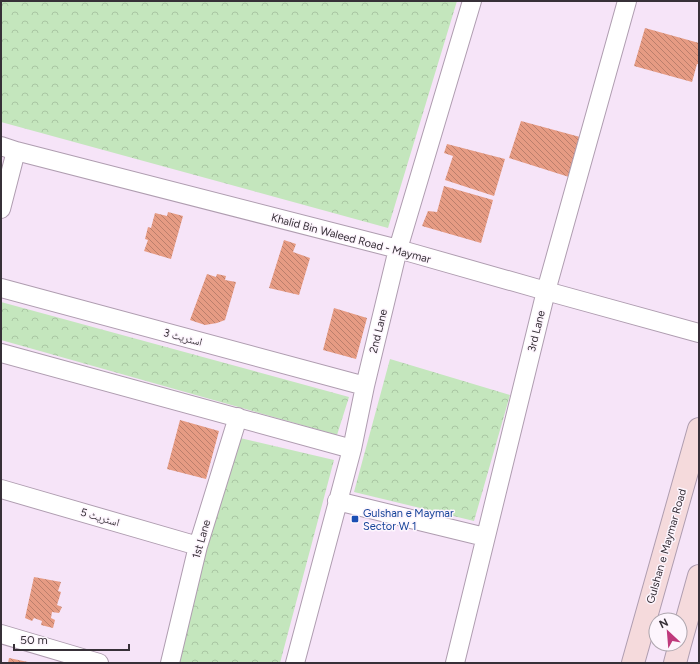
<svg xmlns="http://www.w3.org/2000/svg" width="700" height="664" font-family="Figtree,'Noto Naskh Arabic',sans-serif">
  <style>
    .forest { fill: url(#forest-crowns) }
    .building { fill: url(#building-back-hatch) }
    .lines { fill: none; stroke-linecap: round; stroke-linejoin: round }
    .street-casing { stroke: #af9db0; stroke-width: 20 }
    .secondary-casing { stroke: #af9db0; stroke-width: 24 }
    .street { stroke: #fff; stroke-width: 18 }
    .secondary { stroke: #f5dadc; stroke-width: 22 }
    .transit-dot { fill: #1a4fb4; stroke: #fdf5fd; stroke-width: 1.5 }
    .labels { text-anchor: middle; stroke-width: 3; stroke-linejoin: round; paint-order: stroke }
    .street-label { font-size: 11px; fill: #373038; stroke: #fdf5fd }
    .transit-label { font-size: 11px; fill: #164399; stroke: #fdf5fd; text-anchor: start }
  </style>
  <defs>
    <pattern id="forest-crowns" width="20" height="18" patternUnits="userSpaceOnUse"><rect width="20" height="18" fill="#c4e6bd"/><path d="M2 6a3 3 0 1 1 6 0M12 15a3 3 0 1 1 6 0" fill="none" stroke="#a9c6a3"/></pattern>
    <pattern id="building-back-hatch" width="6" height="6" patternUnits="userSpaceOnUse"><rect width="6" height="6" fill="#e69b83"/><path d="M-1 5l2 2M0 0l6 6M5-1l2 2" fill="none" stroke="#bb7f6c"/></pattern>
  </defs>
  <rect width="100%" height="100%" fill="#f6e4f8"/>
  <!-- forest -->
  <path class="forest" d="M 1,1 L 457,1 L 388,228 L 1,122 Z
    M 1,302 L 349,397 L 337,435 L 1,340 Z
    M 390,359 L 510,395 L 474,521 L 354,492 Z
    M 240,438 L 334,460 L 280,663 L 171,663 Z"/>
  <!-- building -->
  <path class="building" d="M 645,28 L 699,43 L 699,64 L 697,64 L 692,82 L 634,66 Z
    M 521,121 L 580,137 L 569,177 L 509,158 Z
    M 447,144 L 505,159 L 494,196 L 445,180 L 453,156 L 444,153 Z
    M 444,186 L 493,200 L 481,243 L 422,226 L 428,211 L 437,212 Z
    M 168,212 L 183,216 L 171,259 L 144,251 L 148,240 L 145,239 L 148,227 L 151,228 L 155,213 L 167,216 Z
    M 284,240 L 296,244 L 293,252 L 310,258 L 299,295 L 269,288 Z
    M 207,274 L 216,277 L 217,274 L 226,276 L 225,280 L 236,282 L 225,320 L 217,323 L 205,325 L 190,320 Z
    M 334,308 L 367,318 L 356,359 L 323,350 Z
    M 180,420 L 219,431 L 206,479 L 167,469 Z
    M 34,577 L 61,582 L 58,591 L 61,592 L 57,605 L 62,607 L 59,613 L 52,612 L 51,618 L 55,620 L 53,628 L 41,625 L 42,621 L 34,618 L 32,621 L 25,618 Z
    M 9,658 L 28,662 L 28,663 L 8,663 Z"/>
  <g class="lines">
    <defs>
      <path id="street" d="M 1,146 L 16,151 L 398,249 L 546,291 L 699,333
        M 1,209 L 16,151
        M 1,288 L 365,386
        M 1,353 L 352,449
        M 1,489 L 198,546
        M 337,501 L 485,537
        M 1,634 L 99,663
        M 170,663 L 198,546 L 238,417
        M 295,663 L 352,449 L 365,386 L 398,249 L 472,1
        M 455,663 L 546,291 L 627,1"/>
      <path id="secondary" d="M 680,644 L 699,576
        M 633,663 L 699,429
        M 675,663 L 680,644"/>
    </defs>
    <!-- street casing -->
    <use href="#street" class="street-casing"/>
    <!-- secondary casing -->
    <use href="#secondary" class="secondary-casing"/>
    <!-- street -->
    <use href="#street" class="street"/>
    <!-- secondary -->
    <use href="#secondary" class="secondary"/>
  </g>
  <!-- markers -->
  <rect class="transit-dot" x="351" y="515" width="8" height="8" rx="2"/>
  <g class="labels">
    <!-- street labels -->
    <g class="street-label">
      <text transform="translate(351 238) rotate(15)" y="4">Khalid Bin Waleed Road - Maymar</text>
      <text transform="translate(378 331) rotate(-76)" y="4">2nd Lane</text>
      <text transform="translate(536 331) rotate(-76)" y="4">3rd Lane</text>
      <text transform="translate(183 337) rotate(15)" y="4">اسٹریٹ 3</text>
      <text transform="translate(100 517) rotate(16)" y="4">اسٹریٹ 5</text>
      <text transform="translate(201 539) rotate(-74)" y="4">1st Lane</text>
      <text transform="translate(666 546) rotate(-74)" y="4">Gulshan e Maymar Road</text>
    </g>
    <!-- transit labels -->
    <g class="transit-label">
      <text x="363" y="517">Gulshan e Maymar<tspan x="363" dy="13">Sector W 1</tspan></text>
    </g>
  </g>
  <!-- border -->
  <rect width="700" height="664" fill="none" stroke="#373038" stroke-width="4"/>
  <!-- north arrow -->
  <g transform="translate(668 632) rotate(334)"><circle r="19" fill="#fdf5fd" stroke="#aea6ae"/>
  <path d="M0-3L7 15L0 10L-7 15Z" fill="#bf397c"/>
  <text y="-6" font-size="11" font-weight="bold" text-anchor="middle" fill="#373038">N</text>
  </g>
  <!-- scale -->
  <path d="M14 644v6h115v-6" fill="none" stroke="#373038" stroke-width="2"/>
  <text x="20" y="644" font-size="12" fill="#373038" stroke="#fdf5fd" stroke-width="3" paint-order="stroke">50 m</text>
</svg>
